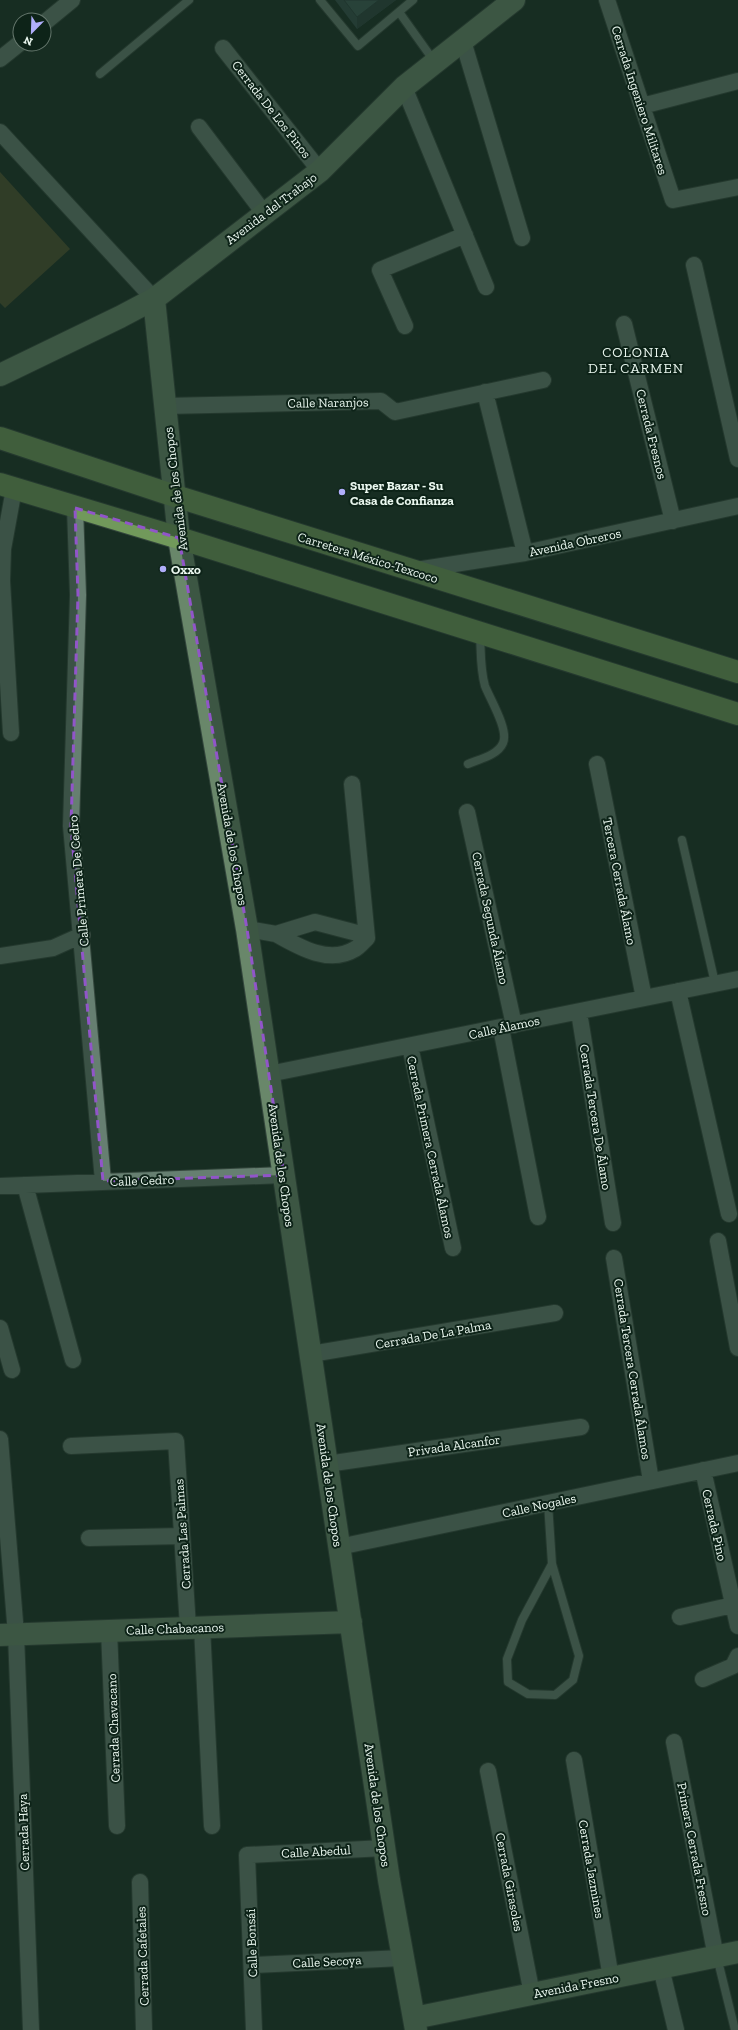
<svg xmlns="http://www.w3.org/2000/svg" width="738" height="2030" font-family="'Zilla Slab',serif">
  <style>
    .green { fill: #4f502e }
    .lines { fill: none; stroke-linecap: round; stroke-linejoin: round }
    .lane-casing { stroke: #34473d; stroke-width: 10 }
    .street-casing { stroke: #34473d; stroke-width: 18 }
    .secondary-casing { stroke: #34473d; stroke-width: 24 }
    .highway-casing { stroke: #34473d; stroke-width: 24 }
    .lane { stroke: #667f71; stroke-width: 8 }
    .street { stroke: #667f71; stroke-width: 16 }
    .secondary { stroke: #69876a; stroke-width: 22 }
    .highway { stroke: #71995b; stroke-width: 22 }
    .wall { fill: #344e4a }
    .shaded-wall { fill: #2a403c }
    .building { fill: #3c5b56; stroke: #2a403c }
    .marked { fill: none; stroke: #9155c9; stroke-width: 3; stroke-dasharray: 8 5; stroke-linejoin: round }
    .poi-dot { fill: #b0aefa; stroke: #0d2318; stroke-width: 1.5 }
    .labels { text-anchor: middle; stroke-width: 4; stroke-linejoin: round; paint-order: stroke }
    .street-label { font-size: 13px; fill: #ebf8f0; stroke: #0d2318 }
    .poi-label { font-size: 13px; font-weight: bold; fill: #ebf8f0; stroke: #0d2318; text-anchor: start }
    .neighbourhood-label { font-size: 14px; letter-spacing: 1px; fill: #ebf8f0; stroke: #0d2318 }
  </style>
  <rect width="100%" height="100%" fill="#172d22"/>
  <!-- green -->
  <path class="green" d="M 0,172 L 70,249 L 5,308 L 0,303 Z"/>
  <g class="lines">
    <defs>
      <path id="lane" d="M 320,0 L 358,46 L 413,0
        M 399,12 L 434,61
        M 100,74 L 189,0
        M 468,764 C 480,759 498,755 503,743 C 509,730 490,699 485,686 C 480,669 481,651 480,634
        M 682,840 L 715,983
        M 548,1503 L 552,1564 L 579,1656 L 573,1680 L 555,1695 L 528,1694 L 508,1682 L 507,1659 L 522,1620 L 552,1564
        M 717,1957 L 735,2030"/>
      <path id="street" d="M 607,0 L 673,200 L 738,187
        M 44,23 L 72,0
        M 463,41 L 522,238
        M 223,48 L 320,171
        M 0,59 L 20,43
        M 404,87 L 486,287
        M 642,106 L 738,81
        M 199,127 L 264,213
        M 0,132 L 154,299
        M 694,265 L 738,459
        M 624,324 L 673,521
        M 405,326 L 380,270 L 465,235
        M 485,392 L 525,553
        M 165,406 L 381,401 L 395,412 L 543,380
        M 75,508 L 78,595 L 71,826 L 103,1181
        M 416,570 L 525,553 L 738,506
        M 11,733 L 2,581 L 3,549 L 14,489
        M 597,764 L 644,998
        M 352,784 L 367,938
        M 467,812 L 514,1025
        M 247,929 L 276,934 L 315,922 L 357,933 L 367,938
        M 276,934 C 299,947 329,965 355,949 C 359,947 363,942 367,938
        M 0,956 L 53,948 L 82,935
        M 678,991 L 729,1214
        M 579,1012 L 613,1223
        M 501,1028 L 538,1217
        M 410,1046 L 453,1248
        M 269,1074 L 738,979
        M 25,1185 L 73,1360
        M 0,1186 L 284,1175
        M 718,1241 L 738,1348
        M 614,1258 L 651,1481
        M 0,1328 L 12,1370
        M 311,1354 L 555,1313
        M 0,1439 L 16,1634 L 31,2030
        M 71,1446 L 176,1441 L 188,1627
        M 327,1464 L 581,1427
        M 703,1470 L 738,1626
        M 89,1538 L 182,1536
        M 339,1547 L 738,1463
        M 680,1617 L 733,1605
        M 202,1627 L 212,1826
        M 109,1630 L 117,1826
        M 703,1679 L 733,1666 L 738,1656
        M 674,1742 L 716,1957
        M 574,1760 L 611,1978
        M 488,1771 L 532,1994
        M 140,1882 L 144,2030
        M 252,1965 L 402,1958
        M 661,1968 L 676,2030
        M 254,2030 L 247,1855 L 384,1848"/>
      <path id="secondary" d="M 154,299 L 179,538 L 247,929 L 389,1880 L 416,2030
        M 0,375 L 120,317 L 154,299 L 320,171 L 404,87 L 514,0
        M 0,1635 L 351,1622
        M 414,2018 L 738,1952"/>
      <path id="highway" d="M 0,438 L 175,496 L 738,672
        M 0,484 L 179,538 L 738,714"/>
    </defs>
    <!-- lane casing -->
    <use href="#lane" class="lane-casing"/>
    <!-- street casing -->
    <use href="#street" class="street-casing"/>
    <!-- secondary casing -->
    <use href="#secondary" class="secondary-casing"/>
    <!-- highway casing -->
    <use href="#highway" class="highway-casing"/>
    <!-- lane -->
    <use href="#lane" class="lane"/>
    <!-- street -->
    <use href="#street" class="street"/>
    <!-- secondary -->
    <use href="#secondary" class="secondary"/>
    <!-- highway -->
    <use href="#highway" class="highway"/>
  </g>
  <!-- wall -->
  <path class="wall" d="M 335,0 L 396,0 L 357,29 Z"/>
  <!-- shaded-wall -->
  <path class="shaded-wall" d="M 379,0 L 396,0 L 357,29 L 357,17 Z"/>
  <!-- building -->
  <path class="building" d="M 344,0 L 379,0 L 357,17 Z"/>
  <!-- marked area -->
  <path d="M0 0H738V2030H0ZM 75,508 L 179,538 L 247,929 L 284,1175 L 103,1181 L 71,826 L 78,595 Z" fill="#172d22" fill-opacity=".55" fill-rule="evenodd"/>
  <path class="marked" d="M 75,508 L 179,538 L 247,929 L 284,1175 L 103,1181 L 71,826 L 78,595 Z"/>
  <!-- markers -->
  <g class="poi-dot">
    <circle cx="342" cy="492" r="4"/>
    <circle cx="163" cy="569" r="4"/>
  </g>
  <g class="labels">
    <!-- street labels -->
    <g class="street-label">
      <text transform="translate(640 100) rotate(72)" y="5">Cerrada Ingeniero Militares</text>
      <text transform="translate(272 109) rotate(52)" y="5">Cerrada De Los Pinos</text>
      <text transform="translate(271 208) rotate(-37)" y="5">Avenida del Trabajo</text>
      <text transform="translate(328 402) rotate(-1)" y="5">Calle Naranjos</text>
      <text transform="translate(652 434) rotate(76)" y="5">Cerrada Fresnos</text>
      <text transform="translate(175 489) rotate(-97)" y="5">Avenida de los Chopos</text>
      <text transform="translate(575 542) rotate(-12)" y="5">Avenida Obreros</text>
      <text transform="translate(368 557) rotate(17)" y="5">Carretera México-Texcoco</text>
      <text transform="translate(233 844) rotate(80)" y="5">Avenida de los Chopos</text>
      <text transform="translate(78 881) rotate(-95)" y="5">Calle Primera De Cedro</text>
      <text transform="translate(620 881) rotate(79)" y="5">Tercera Cerrada Álamo</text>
      <text transform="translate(491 918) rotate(78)" y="5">Cerrada Segunda Álamo</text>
      <text transform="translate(504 1027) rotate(-12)" y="5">Calle Álamos</text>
      <text transform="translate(596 1117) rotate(81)" y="5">Cerrada Tercera De Álamo</text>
      <text transform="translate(431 1147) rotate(78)" y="5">Cerrada Primera Cerrada Álamos</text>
      <text transform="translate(282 1165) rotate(82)" y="5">Avenida de los Chopos</text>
      <text transform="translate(142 1180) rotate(-2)" y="5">Calle Cedro</text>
      <text transform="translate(433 1334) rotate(-10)" y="5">Cerrada De La Palma</text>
      <text transform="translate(633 1369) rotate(81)" y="5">Cerrada Tercera Cerrada Álamos</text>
      <text transform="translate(454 1445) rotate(-8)" y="5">Privada Alcanfor</text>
      <text transform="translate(330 1485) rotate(82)" y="5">Avenida de los Chopos</text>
      <text transform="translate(539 1505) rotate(-12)" y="5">Calle Nogales</text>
      <text transform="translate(715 1525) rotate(77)" y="5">Cerrada Pino</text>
      <text transform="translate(182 1534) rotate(-94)" y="5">Cerrada Las Palmas</text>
      <text transform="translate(175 1628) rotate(-2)" y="5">Calle Chabacanos</text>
      <text transform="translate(113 1728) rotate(-92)" y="5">Cerrada Chavacano</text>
      <text transform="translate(378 1805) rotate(82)" y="5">Avenida de los Chopos</text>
      <text transform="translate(23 1832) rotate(-92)" y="5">Cerrada Haya</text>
      <text transform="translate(695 1849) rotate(79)" y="5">Primera Cerrada Fresno</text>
      <text transform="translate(316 1851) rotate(-3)" y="5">Calle Abedul</text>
      <text transform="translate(592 1869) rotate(80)" y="5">Cerrada Jazmines</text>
      <text transform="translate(510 1882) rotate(79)" y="5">Cerrada Girasoles</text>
      <text transform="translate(251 1943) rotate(-92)" y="5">Calle Bonsái</text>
      <text transform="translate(142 1956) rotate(-92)" y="5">Cerrada Cafetales</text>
      <text transform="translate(327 1961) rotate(-3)" y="5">Calle Secoya</text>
      <text transform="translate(576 1985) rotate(-11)" y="5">Avenida Fresno</text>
    </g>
    <!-- poi labels -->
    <g class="poi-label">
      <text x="350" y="490">Super Bazar - Su<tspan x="350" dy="15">Casa de Confianza</tspan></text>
      <text x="171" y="574">Oxxo</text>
    </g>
    <!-- neighbourhood labels -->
    <g class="neighbourhood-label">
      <text x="636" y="357">COLONIA<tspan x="636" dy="16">DEL CARMEN</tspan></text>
    </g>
  </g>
  <!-- north arrow -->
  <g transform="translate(32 32) rotate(203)"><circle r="19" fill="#0d2318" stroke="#66786e"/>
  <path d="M0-3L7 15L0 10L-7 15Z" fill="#b0aefa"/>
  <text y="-6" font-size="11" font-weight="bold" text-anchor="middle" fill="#ebf8f0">N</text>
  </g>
</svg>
